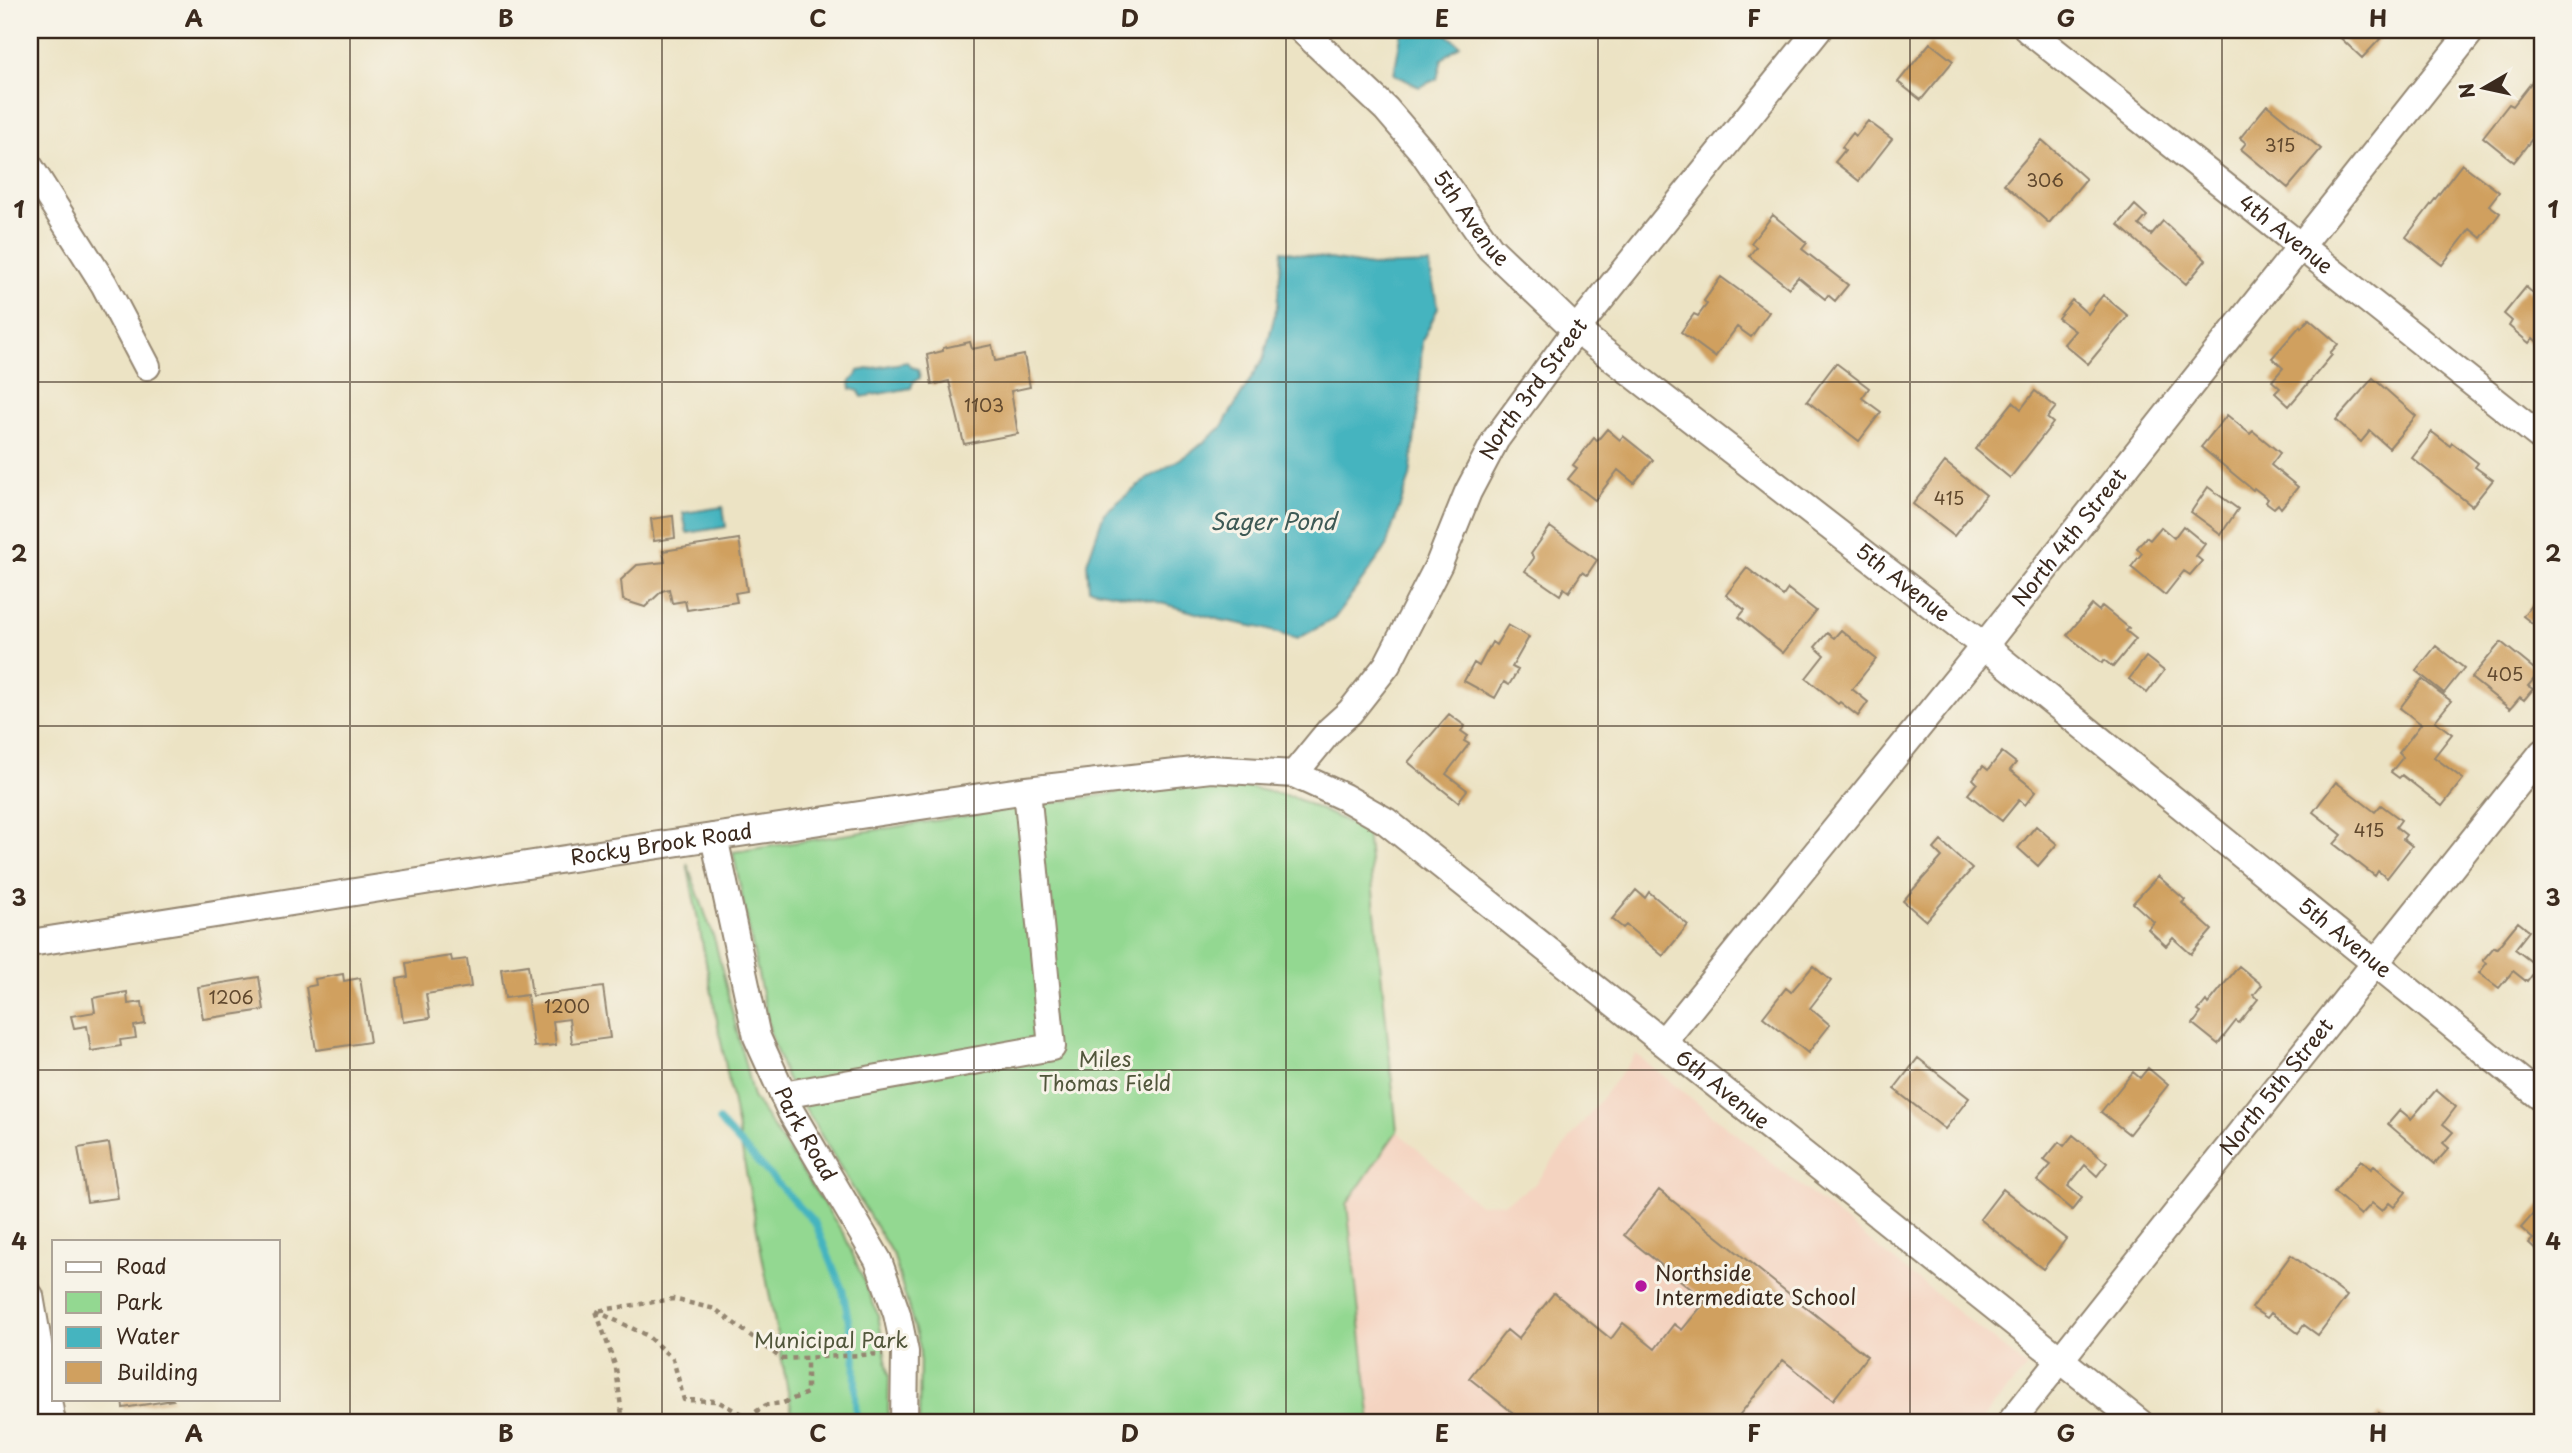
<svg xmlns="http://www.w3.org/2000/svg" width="2572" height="1453" font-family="'Playpen Sans',sans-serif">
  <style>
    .built { fill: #f4d3c0 }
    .green { fill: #93d891; stroke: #678158; stroke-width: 2 }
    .water { fill: #45b4bf; stroke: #406f6e; stroke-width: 2 }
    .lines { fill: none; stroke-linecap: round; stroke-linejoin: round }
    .stream { stroke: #45b4bf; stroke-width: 7 }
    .building { fill: #d0a05f }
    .minor-casing { stroke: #948671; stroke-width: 30 }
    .path { stroke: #948671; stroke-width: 4.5; stroke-dasharray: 5 5; stroke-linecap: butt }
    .minor { stroke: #fff; stroke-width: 26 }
    .grid { fill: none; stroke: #3b2a1e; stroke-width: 2; stroke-opacity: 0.55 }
    .poi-dot { fill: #b5179e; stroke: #f7f3e8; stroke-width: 2.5 }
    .labels { text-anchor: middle; stroke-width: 6; stroke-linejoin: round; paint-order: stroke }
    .number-label { font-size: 18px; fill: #60482e }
    .street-label { font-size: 21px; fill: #3b2a1e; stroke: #f7f3e8 }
    .park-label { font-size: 21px; fill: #51563b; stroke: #f7f3e8 }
    .poi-label { font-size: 21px; fill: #3b2a1e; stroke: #f7f3e8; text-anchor: start }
    .water-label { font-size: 23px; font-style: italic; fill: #3e5a56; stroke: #f7f3e8 }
    .neatline { fill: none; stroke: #3b2a1e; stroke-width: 2.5 }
    .grid-label { font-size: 23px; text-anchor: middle; font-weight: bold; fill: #3b2a1e }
  </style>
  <rect width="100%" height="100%" fill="#f7f3e8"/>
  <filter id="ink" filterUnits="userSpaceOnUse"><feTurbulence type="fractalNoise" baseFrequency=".0143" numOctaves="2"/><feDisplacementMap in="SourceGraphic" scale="14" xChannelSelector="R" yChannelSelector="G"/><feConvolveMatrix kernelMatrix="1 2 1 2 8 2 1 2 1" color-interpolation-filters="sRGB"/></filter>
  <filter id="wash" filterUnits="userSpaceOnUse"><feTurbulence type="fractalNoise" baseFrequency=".00686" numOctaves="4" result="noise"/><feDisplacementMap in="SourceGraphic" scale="28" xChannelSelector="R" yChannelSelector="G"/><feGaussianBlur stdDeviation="1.57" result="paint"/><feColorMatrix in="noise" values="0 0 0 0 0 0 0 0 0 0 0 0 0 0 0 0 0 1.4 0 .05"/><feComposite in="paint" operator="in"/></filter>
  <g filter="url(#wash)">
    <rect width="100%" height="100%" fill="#ece3c4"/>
    <!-- built -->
    <path class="built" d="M 1636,1054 L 2027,1367 L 1979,1423 L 1371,1423 L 1347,1204 L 1397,1131 L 1478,1204 L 1504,1203 L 1534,1185 Z"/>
    <!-- green -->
    <path class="green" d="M 1229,783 L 1293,797 L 1367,831 L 1397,1131 L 1347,1204 L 1371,1423 L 919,1423 L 920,1348 L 894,1257 L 785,1075 L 770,1033 L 733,852 L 1154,787 Z
      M 687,863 L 715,941 L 753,1097 L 845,1236 L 878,1315 L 889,1376 L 888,1423 L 794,1423 Z"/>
    <!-- water -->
    <path class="water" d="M 1402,30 L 1442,30 L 1460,45 L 1442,59 L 1437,79 L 1419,87 L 1394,74 Z
      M 1282,251 L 1371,266 L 1429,264 L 1438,308 L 1422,341 L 1419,401 L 1410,477 L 1385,549 L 1334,619 L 1297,639 L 1262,628 L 1221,620 L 1154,601 L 1089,589 L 1087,563 L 1104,513 L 1147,479 L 1193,451 L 1221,428 L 1264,357 L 1277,306 Z
      M 907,362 L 911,367 L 918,369 L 920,378 L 913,382 L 911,388 L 862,397 L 859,391 L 851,389 L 850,382 L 856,376 L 858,371 Z
      M 723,507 L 726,527 L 687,533 L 683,513 Z"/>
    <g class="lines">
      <!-- stream -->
      <path class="stream" d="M 719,1121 L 815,1223 L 843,1291 L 855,1357 L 856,1423"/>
    </g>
    <g id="blocks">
      <!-- building -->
      <path class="building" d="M 2332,30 L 2372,30 L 2381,38 L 2362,58 Z
        M 1930,43 L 1953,61 L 1921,100 L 1898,82 Z
        M 2542,69 L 2542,126 L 2514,162 L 2483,137 L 2509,104 L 2513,106 Z
        M 2267,105 L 2321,149 L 2288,188 L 2241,149 L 2246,143 L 2240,138 Z
        M 1868,121 L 1892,139 L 1859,181 L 1835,162 L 1845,150 L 1842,147 L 1853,133 L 1856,136 Z
        M 2042,140 L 2086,179 L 2049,223 L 2004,184 Z
        M 2462,164 L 2499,192 L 2489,205 L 2500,213 L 2481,238 L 2470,229 L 2442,265 L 2406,237 Z
        M 2135,205 L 2147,216 L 2139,225 L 2151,235 L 2163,221 L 2206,260 L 2186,284 L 2118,225 Z
        M 1773,215 L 1807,243 L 1802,249 L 1848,285 L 1835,301 L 1828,295 L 1825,299 L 1798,277 L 1789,288 L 1749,256 L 1756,247 L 1751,243 Z
        M 1721,277 L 1769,312 L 1751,337 L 1737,327 L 1715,357 L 1681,332 L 1694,314 L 1698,316 L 1707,304 L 1704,301 Z
        M 2526,287 L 2542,301 L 2542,346 L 2533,338 L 2529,343 L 2509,326 L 2512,321 L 2504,314 Z
        M 2103,295 L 2128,316 L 2088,364 L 2064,344 L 2075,331 L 2058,318 L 2072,300 L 2088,314 Z
        M 2309,319 L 2338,344 L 2330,353 L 2332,355 L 2289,406 L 2275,393 L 2280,388 L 2272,381 L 2283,368 L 2272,358 L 2300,326 L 2301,328 Z
        M 970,342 L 972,349 L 992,345 L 995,361 L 1024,355 L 1030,387 L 1011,391 L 1018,434 L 964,444 L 949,381 L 932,385 L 927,355 L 943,351 L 943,348 Z
        M 1836,363 L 1869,388 L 1862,398 L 1881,412 L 1859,441 L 1807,401 Z
        M 2373,378 L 2416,416 L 2389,448 L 2370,431 L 2361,442 L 2336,420 Z
        M 2035,391 L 2056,407 L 2047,418 L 2053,423 L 2010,478 L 1975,449 L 2013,402 L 2021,409 Z
        M 2227,415 L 2250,434 L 2253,431 L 2280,453 L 2271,465 L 2298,487 L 2281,508 L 2278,504 L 2274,508 L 2266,502 L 2268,499 L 2254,488 L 2253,490 L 2201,447 Z
        M 1607,429 L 1620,440 L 1623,436 L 1653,460 L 1634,483 L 1618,470 L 1595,500 L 1568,479 L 1577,468 L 1573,465 L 1594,438 L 1597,441 Z
        M 2432,432 L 2450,446 L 2452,443 L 2478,463 L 2475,467 L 2493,480 L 2472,506 L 2412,458 Z
        M 1945,462 L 1986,495 L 1954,536 L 1913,504 Z
        M 2208,487 L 2238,509 L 2221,534 L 2191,512 Z
        M 673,516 L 675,538 L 654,541 L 651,519 Z
        M 2183,526 L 2205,544 L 2196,556 L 2202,561 L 2190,575 L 2184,571 L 2165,595 L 2131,567 L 2142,553 L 2137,548 L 2146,537 L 2150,540 L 2161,527 L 2174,538 Z
        M 1550,527 L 1597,560 L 1587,575 L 1582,572 L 1569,592 L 1564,588 L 1560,595 L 1525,571 L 1534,558 L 1531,554 Z
        M 739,539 L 747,591 L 735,593 L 737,602 L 687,610 L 685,601 L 672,603 L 669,589 L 662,591 L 645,607 L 623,600 L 621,580 L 637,565 L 665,562 L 663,551 Z
        M 1747,568 L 1783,596 L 1788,589 L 1816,611 L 1783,653 L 1739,617 L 1745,610 L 1726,595 Z
        M 2542,591 L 2542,631 L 2523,616 Z
        M 2092,605 L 2099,611 L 2102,606 L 2129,628 L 2126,631 L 2136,639 L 2113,667 L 2104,660 L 2102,663 L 2067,635 Z
        M 1508,625 L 1529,637 L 1512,667 L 1518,670 L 1509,685 L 1504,682 L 1495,698 L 1464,681 L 1474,663 L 1479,666 L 1492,642 L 1496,645 Z
        M 1841,630 L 1876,659 L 1852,689 L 1868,702 L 1858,716 L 1840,702 L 1838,704 L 1806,678 L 1824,655 L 1815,647 L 1827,633 L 1834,638 Z
        M 2501,642 L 2539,673 L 2528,686 L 2533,689 L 2524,700 L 2520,697 L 2510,709 L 2471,678 Z
        M 2436,646 L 2464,668 L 2444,693 L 2416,671 Z
        M 2146,657 L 2164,671 L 2147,693 L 2129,679 Z
        M 2422,679 L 2451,701 L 2435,721 L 2452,734 L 2434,757 L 2463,779 L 2442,806 L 2402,775 L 2399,778 L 2391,772 L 2403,757 L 2399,753 L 2421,724 L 2400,708 Z
        M 1449,714 L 1465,726 L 1461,731 L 1468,736 L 1464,741 L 1469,744 L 1446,774 L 1467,790 L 1458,802 L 1408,762 Z
        M 2002,752 L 2016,763 L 2010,770 L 2036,791 L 2025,805 L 2019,800 L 2002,821 L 1968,794 L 1977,783 L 1973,779 L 1983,766 L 1988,770 Z
        M 2336,782 L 2375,812 L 2381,805 L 2401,820 L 2396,827 L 2406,835 L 2403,839 L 2412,846 L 2387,878 L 2378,871 L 2375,876 L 2334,844 L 2342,835 L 2313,812 Z
        M 2036,826 L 2057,844 L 2038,866 L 2018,848 Z
        M 1941,841 L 1972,869 L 1926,921 L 1903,901 L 1942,857 L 1934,849 Z
        M 2158,876 L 2185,900 L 2182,903 L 2212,930 L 2191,954 L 2173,938 L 2166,946 L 2148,929 L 2154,922 L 2133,903 Z
        M 1636,890 L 1645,898 L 1649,892 L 1688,925 L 1663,956 L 1626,925 L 1623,928 L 1612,919 Z
        M 2518,922 L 2529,931 L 2515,949 L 2538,967 L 2527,982 L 2513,971 L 2499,988 L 2479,973 L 2487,963 L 2483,960 L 2494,947 L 2497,948 Z
        M 451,956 L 452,961 L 467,959 L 471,987 L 426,994 L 430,1018 L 403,1022 L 397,979 L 408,977 L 406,963 Z
        M 528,965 L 532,996 L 603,987 L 610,1038 L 572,1043 L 569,1019 L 553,1021 L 556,1045 L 534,1047 L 527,995 L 505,998 L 501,969 Z
        M 1813,966 L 1831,981 L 1810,1008 L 1830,1025 L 1808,1053 L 1763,1017 L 1786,988 L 1791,992 Z
        M 2239,966 L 2262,985 L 2254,995 L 2258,999 L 2239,1023 L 2236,1021 L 2218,1044 L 2193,1024 L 2201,1013 L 2198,1011 L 2206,1001 L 2208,1004 Z
        M 343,974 L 344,981 L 360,978 L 370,1042 L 316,1050 L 306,987 L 316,985 L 315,979 Z
        M 259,977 L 264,1010 L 203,1019 L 198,987 Z
        M 127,992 L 128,1004 L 142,1002 L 145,1024 L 134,1026 L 136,1038 L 120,1040 L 121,1046 L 91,1051 L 87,1026 L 74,1028 L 71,1016 L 95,1012 L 93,998 Z
        M 1918,1058 L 1969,1098 L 1945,1129 L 1894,1089 Z
        M 2148,1068 L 2168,1085 L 2129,1134 L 2101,1112 L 2133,1072 L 2140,1078 Z
        M 2436,1090 L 2456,1107 L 2443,1124 L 2453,1132 L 2443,1143 L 2449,1148 L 2435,1164 L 2388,1124 L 2400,1110 L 2411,1119 Z
        M 2073,1135 L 2107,1163 L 2097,1176 L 2085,1165 L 2068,1186 L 2082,1198 L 2072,1210 L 2037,1181 L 2051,1165 L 2044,1160 L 2059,1142 L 2064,1146 Z
        M 109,1143 L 118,1198 L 87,1202 L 78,1148 Z
        M 2361,1160 L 2371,1169 L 2374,1166 L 2406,1192 L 2394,1207 L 2389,1203 L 2382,1211 L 2372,1203 L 2361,1215 L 2334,1192 Z
        M 2003,1189 L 2066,1239 L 2043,1269 L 1980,1219 Z
        M 1659,1190 L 1867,1356 L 1833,1400 L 1783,1360 L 1733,1423 L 1526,1423 L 1469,1378 L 1507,1330 L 1518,1339 L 1554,1293 L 1611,1339 L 1623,1323 L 1655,1349 L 1674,1324 L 1682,1330 L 1706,1301 L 1624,1235 Z
        M 2542,1204 L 2542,1255 L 2529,1243 L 2533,1239 L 2521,1228 Z
        M 2291,1255 L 2347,1296 L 2318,1335 L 2304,1325 L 2298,1333 L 2271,1313 L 2267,1318 L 2252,1308 Z
        M 122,1399 L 172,1399 L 173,1400 L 123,1408 Z
        M 2379,1413 L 2392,1423 L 2372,1423 Z"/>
    </g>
  </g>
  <g filter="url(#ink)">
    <use href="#blocks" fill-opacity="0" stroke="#948671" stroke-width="2"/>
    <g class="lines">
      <defs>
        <g id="minor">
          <path id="s1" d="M 1302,30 L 1386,109 L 1422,151 L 1490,248 L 1576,330 L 1984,646 L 2542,1098"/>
          <path id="s2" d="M 2028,30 L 2542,438"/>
          <path d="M 30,167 L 104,284 L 147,366"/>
          <path id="s3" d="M 1294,774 L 1330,730 L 1350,712 L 1387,665 L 1439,564 L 1468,492 L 1496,439 L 1576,330 L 1818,30"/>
          <path id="s4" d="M 714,837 L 757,1037 L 791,1112 L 878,1260 L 897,1314 L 905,1352 L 904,1423"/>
          <path id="s5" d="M 30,943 L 559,860 L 1027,790 L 1211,769 L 1294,774 L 1344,797 L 1386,821 L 2140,1423"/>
          <path id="s6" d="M 1663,1042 L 1984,646 L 2472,30"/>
          <path d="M 783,1095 L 1052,1047 L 1027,790"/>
          <path d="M 30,1296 L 52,1423"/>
          <path id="s7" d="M 2010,1423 L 2542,753"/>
        </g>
      </defs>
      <!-- minor casing -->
      <use href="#minor" class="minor-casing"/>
      <!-- path -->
      <path class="path" d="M 596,1311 L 646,1335 L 673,1359 L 684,1400 L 717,1401 L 747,1417
        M 623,1423 L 616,1368 L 596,1311 L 673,1299 L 715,1309 L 782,1359 L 883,1354
        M 739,1423 L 766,1405 L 783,1403 L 807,1393 L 807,1359"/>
      <!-- minor -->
      <use href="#minor" class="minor"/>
    </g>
  </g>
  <!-- grid -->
  <path class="grid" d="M 350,30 L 350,1423M 662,30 L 662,1423M 974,30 L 974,1423M 1286,30 L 1286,1423M 1598,30 L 1598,1423M 1910,30 L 1910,1423M 2222,30 L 2222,1423M 30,382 L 2542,382M 30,726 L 2542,726M 30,1070 L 2542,1070"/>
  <!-- markers -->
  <circle class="poi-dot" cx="1641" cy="1286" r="7"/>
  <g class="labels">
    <!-- number labels -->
    <g class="number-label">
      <text x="2280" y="152">315</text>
      <text x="2045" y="187">306</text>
      <text x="984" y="412">1103</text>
      <text x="1949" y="505">415</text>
      <text x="2505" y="681">405</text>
      <text x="2369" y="837">415</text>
      <text x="231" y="1004">1206</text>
      <text x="567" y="1013">1200</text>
    </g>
    <!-- street labels -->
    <g class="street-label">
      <text dy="7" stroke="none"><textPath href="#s1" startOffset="254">5th Avenue</textPath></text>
      <text dy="7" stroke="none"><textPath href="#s2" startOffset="329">4th Avenue</textPath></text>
      <text dy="7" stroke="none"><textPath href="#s3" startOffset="457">North 3rd Street</textPath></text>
      <text dy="7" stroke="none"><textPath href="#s6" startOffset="648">North 4th Street</textPath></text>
      <text dy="7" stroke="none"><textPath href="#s1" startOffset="821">5th Avenue</textPath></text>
      <text dy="7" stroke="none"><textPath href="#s5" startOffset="639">Rocky Brook Road</textPath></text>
      <text dy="7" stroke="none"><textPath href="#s1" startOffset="1388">5th Avenue</textPath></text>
      <text dy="7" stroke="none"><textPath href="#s7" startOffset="429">North 5th Street</textPath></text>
      <text dy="7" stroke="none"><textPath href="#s5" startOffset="1811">6th Avenue</textPath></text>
      <text dy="7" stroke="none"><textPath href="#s4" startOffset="313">Park Road</textPath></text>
    </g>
    <!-- park labels -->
    <g class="park-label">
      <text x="1105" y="1067">Miles<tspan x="1105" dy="24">Thomas Field</tspan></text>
      <text x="831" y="1348">Municipal Park</text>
    </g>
    <!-- poi labels -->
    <g class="poi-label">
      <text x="1655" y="1281">Northside<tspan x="1655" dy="24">Intermediate School</tspan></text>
    </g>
    <!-- water labels -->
    <g class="water-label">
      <text x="1273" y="530">Sager Pond</text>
    </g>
  </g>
  <!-- margin -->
  <rect width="2572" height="1453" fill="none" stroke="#f7f3e8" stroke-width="77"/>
  <!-- legend -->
  <rect x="52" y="1240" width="228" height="161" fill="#f7f3e8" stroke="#aca397" stroke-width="2"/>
  <rect x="66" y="1262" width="35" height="10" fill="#ffffff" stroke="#aca397" stroke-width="2"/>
  <text x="116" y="1274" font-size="21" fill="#3b2a1e">Road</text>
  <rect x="66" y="1292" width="35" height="21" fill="#93d891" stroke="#aca397" stroke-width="2"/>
  <text x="116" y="1310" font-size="21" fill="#3b2a1e">Park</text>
  <rect x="66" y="1327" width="35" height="21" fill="#45b4bf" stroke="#aca397" stroke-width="2"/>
  <text x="116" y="1344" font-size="21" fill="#3b2a1e">Water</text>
  <rect x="66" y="1362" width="35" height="21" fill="#d0a05f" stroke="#aca397" stroke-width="2"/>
  <text x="116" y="1380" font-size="21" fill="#3b2a1e">Building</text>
  <!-- north arrow -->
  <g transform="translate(2484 88) rotate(261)" stroke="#f7f3e8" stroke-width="5" paint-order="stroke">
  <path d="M0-5L12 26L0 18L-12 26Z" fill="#3b2a1e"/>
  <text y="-10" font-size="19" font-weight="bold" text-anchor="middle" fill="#3b2a1e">N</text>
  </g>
  <rect x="38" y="38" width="2496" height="1376" class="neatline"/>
  <g class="grid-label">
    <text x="194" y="27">A</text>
    <text x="506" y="27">B</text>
    <text x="818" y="27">C</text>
    <text x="1130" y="27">D</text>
    <text x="1442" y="27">E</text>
    <text x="1754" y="27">F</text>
    <text x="2066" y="27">G</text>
    <text x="2378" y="27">H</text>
    <text x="19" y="218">1</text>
    <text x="2553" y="218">1</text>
    <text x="19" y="562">2</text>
    <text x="2553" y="562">2</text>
    <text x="19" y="906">3</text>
    <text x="2553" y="906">3</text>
    <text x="19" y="1250">4</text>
    <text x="2553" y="1250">4</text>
    <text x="194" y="1442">A</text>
    <text x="506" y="1442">B</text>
    <text x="818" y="1442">C</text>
    <text x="1130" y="1442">D</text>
    <text x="1442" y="1442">E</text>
    <text x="1754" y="1442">F</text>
    <text x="2066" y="1442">G</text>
    <text x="2378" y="1442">H</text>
  </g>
</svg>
